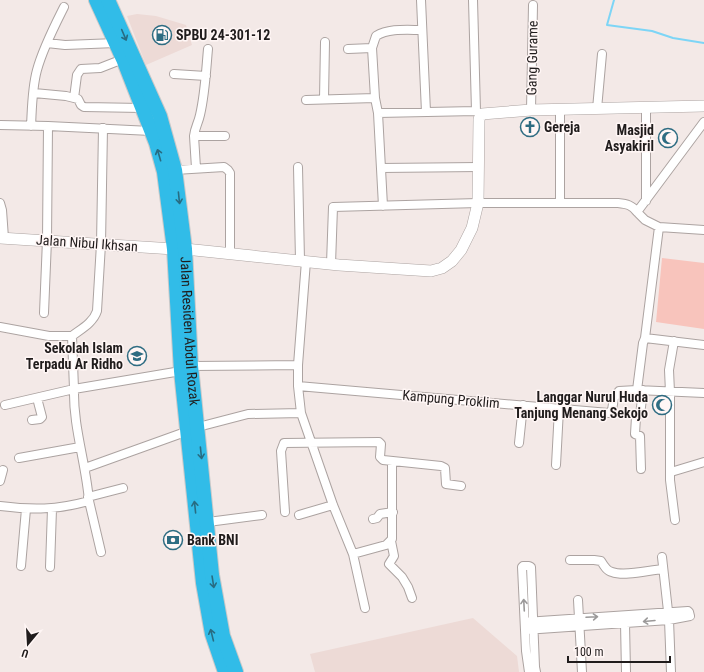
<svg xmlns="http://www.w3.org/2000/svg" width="704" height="672" font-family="'Roboto Condensed',sans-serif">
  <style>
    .built { fill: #eddad6 }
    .green { fill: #f8c4bc }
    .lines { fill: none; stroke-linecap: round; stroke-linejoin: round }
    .stream { stroke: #7dd5f6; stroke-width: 2 }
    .street-casing { stroke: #aca3a1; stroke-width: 10 }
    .secondary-casing { stroke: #aca3a1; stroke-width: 12 }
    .highway-casing { stroke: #c9c9c9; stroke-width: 16 }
    .street { stroke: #fff; stroke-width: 8 }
    .secondary { stroke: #fff; stroke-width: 11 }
    .highway { stroke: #31bce8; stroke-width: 14 }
    .oneway { stroke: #286c82 }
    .oneway2 { stroke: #9b9999 }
    .labels { text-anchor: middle; stroke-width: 3; stroke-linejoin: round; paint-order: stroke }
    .poi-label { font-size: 14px; font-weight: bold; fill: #201c1c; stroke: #fff6f5; text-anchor: start }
    .street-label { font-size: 14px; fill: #201c1c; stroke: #fff6f5 }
  </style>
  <rect width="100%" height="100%" fill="#f3e9e7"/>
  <!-- built -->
  <path class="built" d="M 137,14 L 156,16 L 186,25 L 192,45 L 146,65 L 127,16 Z
    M 473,618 L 517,656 L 519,672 L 315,672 L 310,654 Z"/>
  <!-- green -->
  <path class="green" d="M 662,258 L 704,263 L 704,329 L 656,322 Z"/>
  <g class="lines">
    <!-- stream -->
    <path class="stream" d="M 614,0 L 607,25 L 652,31 L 673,38 L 704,43"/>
    <defs>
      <path id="street" d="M 421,0 L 426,112
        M 473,0 L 476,111
        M 47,43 L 65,45 L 116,43
        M 348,49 L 372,48
        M 174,74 L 206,76
        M 34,93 L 66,96 L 78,99 L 81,105 L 84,107 L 142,108
        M 74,98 L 77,75 L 81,69 L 100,68 L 123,59
        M 375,98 L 372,48 L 376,36 C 389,28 407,30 422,30
        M 324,99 L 325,42
        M 306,100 L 375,98 L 378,113
        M 646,108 L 646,201
        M 597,109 L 602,54
        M 531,110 L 533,5
        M 560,110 L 560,203
        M 704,122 L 637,212 L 645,220 L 659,227 L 704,230
        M 0,125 L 48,126 L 151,131
        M 31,126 C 32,108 32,88 37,70 C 43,48 54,27 64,7
        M 194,136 C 195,127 198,124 200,115 C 205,94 206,71 208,49
        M 298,167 L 300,260
        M 196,168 L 194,136 L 225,136
        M 381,168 L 479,167
        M 175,170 L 224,167 L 228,170 L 230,173 L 230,253
        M 0,203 L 2,210 L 4,238
        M 383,206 L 378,113 L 476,111 L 482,114
        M 331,264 L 333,207 L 478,203 L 618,203 C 627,204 632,205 637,212
        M 44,313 L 47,240 L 48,126
        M 0,327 L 49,336 L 72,336 L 74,389 L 5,405
        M 72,336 C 81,329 93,323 97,311 L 101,244 L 103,128
        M 645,338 L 659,227
        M 674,341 L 669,370 L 670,392 L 670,480 L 675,520
        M 298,365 L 298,386 L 609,413 L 612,410 L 614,398 L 619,391 L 637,390 L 704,393
        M 191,366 L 298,365 L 306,261
        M 298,386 L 301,413 L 333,505 L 353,554 L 365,608
        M 637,390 L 643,343 L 645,338 L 704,345
        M 32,420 L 40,419 L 42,417 L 37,398
        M 198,427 L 248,414 L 301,413
        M 519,443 L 523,405
        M 19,458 L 80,447
        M 556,465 L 559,409
        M 85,468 L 188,431
        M 641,469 L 640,436 L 635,434 L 636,417 L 640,414 L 641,407 L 643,390
        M 671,472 L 704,462
        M 0,481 L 3,470
        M 88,497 L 123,488
        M 89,501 L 101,552
        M 0,506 C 33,510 56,510 89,501 C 86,463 73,427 74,389 L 181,371
        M 285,512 L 281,451 L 284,443 L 379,442 L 381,444 L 380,457 L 383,460 L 441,466 L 445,468 L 446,484 L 461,486
        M 299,515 L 333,505
        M 373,519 L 377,518 L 380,514 L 393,512
        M 208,522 L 262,515
        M 391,541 L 394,556 L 389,564 L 402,577 L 408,587 L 412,598
        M 353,554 L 386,545 L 392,539 L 392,461
        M 662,557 L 669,620 L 671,672
        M 570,560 L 594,560 L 601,561 C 604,566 607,571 612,572 C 625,577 649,570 663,569
        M 21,566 L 26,509
        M 50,567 L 52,509
        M 578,600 L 582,672
        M 525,622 L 688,611 L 689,612 L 690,616 L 669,620 L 525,630
        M 625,623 L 626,672
        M 529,672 L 526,651 L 522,567 L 523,566 L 529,566 L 531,567 L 535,667 L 536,672"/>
      <path id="secondary" d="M 0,238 L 174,249
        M 185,249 L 339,265 L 400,269 L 431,271 L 442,268 L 452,261 L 461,250 L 472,228 L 478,203 L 479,119 L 482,114 L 531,110 L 704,106"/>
      <g id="highway">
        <path d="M 96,0 L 123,59 L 156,143 L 164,172 L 174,249 L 181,371 L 203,583 L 212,634 L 225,672"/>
        <path id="s1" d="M 108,0 L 160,116 L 175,170 L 185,249 L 191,366 L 212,575 L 223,636 L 236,672"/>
      </g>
    </defs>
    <!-- street casing -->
    <use href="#street" class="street-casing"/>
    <!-- secondary casing -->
    <use href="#secondary" class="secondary-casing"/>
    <!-- highway casing -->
    <use href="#highway" class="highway-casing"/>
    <!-- street -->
    <use href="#street" class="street"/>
    <!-- secondary -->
    <use href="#secondary" class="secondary"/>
    <!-- highway -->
    <use href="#highway" class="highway"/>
  </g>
  <!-- one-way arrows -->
  <defs><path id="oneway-shaft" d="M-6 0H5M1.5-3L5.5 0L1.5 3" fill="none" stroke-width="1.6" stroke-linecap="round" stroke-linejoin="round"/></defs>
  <g class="oneway">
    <use href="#oneway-shaft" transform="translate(124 35) rotate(67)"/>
    <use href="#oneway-shaft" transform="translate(159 155) rotate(-106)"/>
    <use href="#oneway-shaft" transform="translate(179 198) rotate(84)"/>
    <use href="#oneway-shaft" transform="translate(201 453) rotate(84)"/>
    <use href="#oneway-shaft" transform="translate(195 507) rotate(-96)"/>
    <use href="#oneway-shaft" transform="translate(213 582) rotate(81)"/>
    <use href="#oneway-shaft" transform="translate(212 635) rotate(-104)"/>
  </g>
  <g class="oneway2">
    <use href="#oneway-shaft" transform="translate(524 605) rotate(-93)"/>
    <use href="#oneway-shaft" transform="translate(592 617) rotate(-3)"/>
    <use href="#oneway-shaft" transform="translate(649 621) rotate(175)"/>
  </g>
  <!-- icons -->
  <defs>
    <symbol id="fuel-ring" viewBox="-11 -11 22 22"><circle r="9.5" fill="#fff6f5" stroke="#2e6c82" stroke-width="1.5"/><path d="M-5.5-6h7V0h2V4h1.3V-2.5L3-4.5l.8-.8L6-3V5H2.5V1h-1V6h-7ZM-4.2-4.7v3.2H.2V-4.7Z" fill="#2e6c82"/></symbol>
    <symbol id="church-ring" viewBox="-11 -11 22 22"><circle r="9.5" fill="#fff6f5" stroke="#2e6c82" stroke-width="1.5"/><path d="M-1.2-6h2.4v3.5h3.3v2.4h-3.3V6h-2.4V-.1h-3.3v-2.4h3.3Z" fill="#2e6c82"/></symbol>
    <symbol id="mosque-ring" viewBox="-11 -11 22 22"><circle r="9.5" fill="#fff6f5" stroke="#2e6c82" stroke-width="1.5"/><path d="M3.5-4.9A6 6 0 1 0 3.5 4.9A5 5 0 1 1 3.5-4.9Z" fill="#2e6c82"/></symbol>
    <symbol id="school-ring" viewBox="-11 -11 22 22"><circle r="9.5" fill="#fff6f5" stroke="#2e6c82" stroke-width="1.5"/><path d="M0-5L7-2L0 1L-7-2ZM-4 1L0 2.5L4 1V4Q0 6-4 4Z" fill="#2e6c82"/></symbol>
    <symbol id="bank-ring" viewBox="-11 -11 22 22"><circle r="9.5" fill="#fff6f5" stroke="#2e6c82" stroke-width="1.5"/><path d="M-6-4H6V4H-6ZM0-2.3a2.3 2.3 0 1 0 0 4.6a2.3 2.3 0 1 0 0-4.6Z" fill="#2e6c82"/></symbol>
  </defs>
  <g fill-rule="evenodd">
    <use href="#fuel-ring" x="151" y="24" width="22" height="22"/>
    <use href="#church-ring" x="519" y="116" width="22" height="22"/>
    <use href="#mosque-ring" x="657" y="127" width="22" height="22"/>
    <use href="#school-ring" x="126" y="345" width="22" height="22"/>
    <use href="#mosque-ring" x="651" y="394" width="22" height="22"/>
    <use href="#bank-ring" x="162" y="529" width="22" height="22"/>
  </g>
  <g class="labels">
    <!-- poi labels -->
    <g class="poi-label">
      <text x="176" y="40">SPBU 24-301-12</text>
      <text x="544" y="132">Gereja</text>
      <text x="654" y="135" text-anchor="end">Masjid<tspan x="654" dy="16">Asyakiril</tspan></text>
      <text x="123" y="353" text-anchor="end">Sekolah Islam<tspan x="123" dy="16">Terpadu Ar Ridho</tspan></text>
      <text x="648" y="402" text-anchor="end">Langgar Nurul Huda<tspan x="648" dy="16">Tanjung Menang Sekojo</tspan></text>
      <text x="187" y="545">Bank BNI</text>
    </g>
    <!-- street labels -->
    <g class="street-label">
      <text transform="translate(532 58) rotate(-89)" y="5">Gang Gurame</text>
      <text transform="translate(87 243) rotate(4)" y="5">Jalan Nibul Ikhsan</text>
      <text dy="5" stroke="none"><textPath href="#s1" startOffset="345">Jalan Residen Abdul Rozak</textPath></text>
      <text transform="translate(451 399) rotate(5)" y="5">Kampung Proklim</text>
    </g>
  </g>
  <!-- north arrow -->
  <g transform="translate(28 644) rotate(198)" stroke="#fff6f5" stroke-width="3" paint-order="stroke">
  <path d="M0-3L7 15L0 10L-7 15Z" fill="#201c1c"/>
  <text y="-6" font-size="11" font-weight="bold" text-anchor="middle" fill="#201c1c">U</text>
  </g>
  <!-- scale -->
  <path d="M568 656v6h102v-6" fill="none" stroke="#201c1c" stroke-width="2"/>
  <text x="574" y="656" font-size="12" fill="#201c1c" stroke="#fff6f5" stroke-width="3" paint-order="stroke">100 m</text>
</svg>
